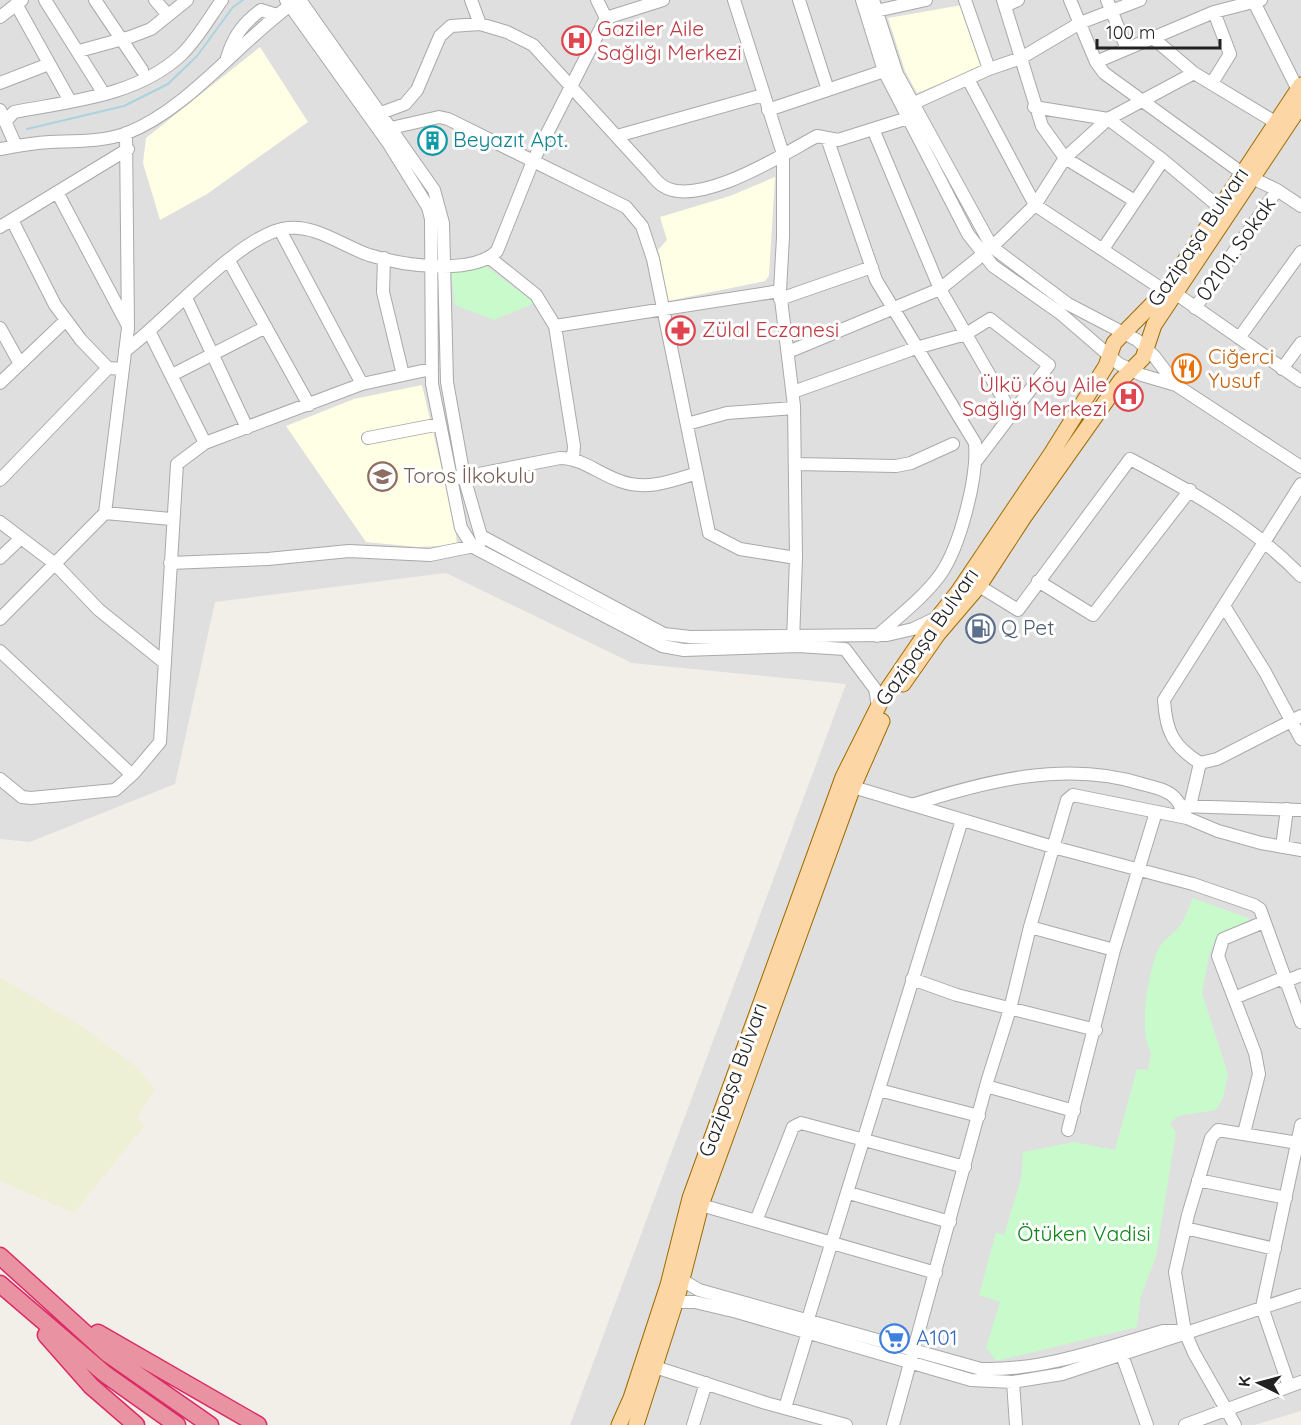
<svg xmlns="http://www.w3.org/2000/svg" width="1301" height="1425" font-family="Quicksand,sans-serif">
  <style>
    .residential { fill: #e0dfdf }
    .education { fill: #ffffe5 }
    .farmland { fill: #eef0d5 }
    .park { fill: #c8facc }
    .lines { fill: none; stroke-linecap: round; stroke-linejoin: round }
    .stream { stroke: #aad3df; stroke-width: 2 }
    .minor-casing { stroke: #a9a9a9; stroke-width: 14 }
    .major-casing { stroke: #a06b00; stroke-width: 17 }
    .highway-casing { stroke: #dc2a67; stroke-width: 19 }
    .minor { stroke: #fff; stroke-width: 12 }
    .major { stroke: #fcd6a4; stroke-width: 15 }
    .highway { stroke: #e892a2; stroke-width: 16 }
    .labels { text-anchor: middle; stroke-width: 6; stroke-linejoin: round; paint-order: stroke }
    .health-label { font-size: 21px; fill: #be3a42; stroke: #fff; text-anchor: start }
    .culture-label { font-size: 21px; fill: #0d838f; stroke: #fff; text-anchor: start }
    .street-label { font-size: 21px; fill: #222; stroke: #fff }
    .food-label { font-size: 21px; fill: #c56008; stroke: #fff; text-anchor: start }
    .education-label { font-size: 21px; fill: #785e54; stroke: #fff; text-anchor: start }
    .service-label { font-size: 21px; fill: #4e5e75; stroke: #fff; text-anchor: start }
    .park-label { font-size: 21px; fill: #0c8416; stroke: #fff }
    .shop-label { font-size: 21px; fill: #366cbe; stroke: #fff; text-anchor: start }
  </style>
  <rect width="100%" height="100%" fill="#f2efe9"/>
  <!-- residential -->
  <path class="residential" d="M 0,0 L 1301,0 L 1301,1411 L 1254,1425 L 570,1425 L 846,684 L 632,663 L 446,573 L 215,602 L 175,784 L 30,842 L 0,839 Z"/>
  <!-- education -->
  <path class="education" d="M 962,5 L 983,66 L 917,93 L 905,71 L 888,18 Z
    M 260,47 L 308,122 L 207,194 L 160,220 L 143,163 L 146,138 Z
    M 775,177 L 769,276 L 765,281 L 668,301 L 658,250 L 667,240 L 660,217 L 730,196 Z
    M 422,385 L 455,525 L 457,545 L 418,547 L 366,542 L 286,426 L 354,399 Z"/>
  <!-- farmland -->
  <path class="farmland" d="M 0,977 L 84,1028 L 135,1066 L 155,1089 L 137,1118 L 144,1126 L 74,1213 L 0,1181 Z"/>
  <!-- park -->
  <path class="park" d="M 483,264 L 535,303 L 494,320 L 455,305 L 451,271 Z
    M 1193,898 L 1251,919 L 1216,937 L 1209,956 L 1202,993 L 1228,1074 L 1223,1098 L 1216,1110 L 1178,1116 L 1170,1124 L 1176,1132 L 1156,1257 L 1141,1296 L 1137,1327 L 996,1361 L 986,1347 L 1000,1302 L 979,1295 L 996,1232 L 1004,1235 L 1021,1179 L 1023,1152 L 1074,1142 L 1115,1150 L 1137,1069 L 1148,1070 L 1151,1052 C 1138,1033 1148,973 1157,952 C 1163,938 1171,937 1178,928 C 1185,920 1189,907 1193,898 Z"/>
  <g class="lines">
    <!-- stream -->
    <path class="stream" d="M 27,129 L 124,106 L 168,84 L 197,56 L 233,7 L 243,0"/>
    <defs>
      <path id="minor" d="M 45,0 L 104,94
        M 95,0 L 142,70
        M 155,0 L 168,15
        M 286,0 L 389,144 L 428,207 L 431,219 L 432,384 L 461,528 L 473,547 L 662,646 L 684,650 L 798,646 L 845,649 L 875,689 L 878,706
        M 300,0 L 434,190 L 443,223 L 447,382 L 464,477 L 481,536 L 664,634 L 690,637 L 887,635 L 913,629 L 936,618
        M 471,0 L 480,24
        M 597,0 L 606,18
        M 734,0 L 783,154 L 783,237 L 780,291 L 794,406 L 796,558 L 793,641
        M 799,0 L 828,90
        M 862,0 L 884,71 L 968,234 L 993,266 L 1060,313 L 1119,364 L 1142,375 L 1176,385 L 1301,467
        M 873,0 L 897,74 L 992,247 L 1068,304 L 1137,340 L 1154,356 L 1176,385
        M 965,0 L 989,69
        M 1003,0 L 1042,126 L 1065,158 L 1135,201
        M 1070,0 L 1096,62 L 1104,73 L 1242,173 L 1277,190 L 1301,206
        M 1107,0 L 1127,49
        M 1253,0 L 1298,90
        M 16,4 L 70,101
        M 1005,6 L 1018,0
        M 876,11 L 926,0
        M 0,17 L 22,0
        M 1153,38 L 1194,73 L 1275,122
        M 79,51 L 130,37 L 151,29 L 187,0
        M 227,58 C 233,37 243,23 261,10 L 277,15
        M 1096,62 L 1214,12 L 1261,0
        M 968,79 L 1035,205 L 1165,291
        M 0,83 L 49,64
        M 1212,83 L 1230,54 L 1214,12
        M 912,104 L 989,69 L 1021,58 L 1080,23 L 1140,0
        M 1034,107 L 1108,119 L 1163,160 L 1219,207
        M 0,110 L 16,146
        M 768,110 L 884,71
        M 381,113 L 405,104 L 417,90 L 440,36 L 451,26 L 480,24 L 507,32 L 533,45 L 650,173 C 654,178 658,183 663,186 C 698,209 785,153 817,136 L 838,140 L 908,118
        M 5,122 L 14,112 C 71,101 137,96 181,55 C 197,40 209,18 222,0
        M 391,128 L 439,117 L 448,119 L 626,207 L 642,226 L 653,259 L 709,533 L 740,549 L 796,558
        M 873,129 L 940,289 L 1012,414
        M 617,136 L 763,95
        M 827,138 L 876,280 L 975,443 C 978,477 960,547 940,575 C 924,597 898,617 877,636
        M 0,149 C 16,146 33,143 50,142 C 75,141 103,142 127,133 C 189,109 241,39 296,1
        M 57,192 L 127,324
        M 12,220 L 55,305 L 81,340 L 108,368 L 123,369
        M 0,227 L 128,149
        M 280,230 L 362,384
        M 992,247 L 1035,205 L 1065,158 L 1108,119 L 1194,73
        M 1103,249 L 1163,160
        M 384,258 L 383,292 L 403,375
        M 490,258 L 536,295 L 555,326 L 574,446 L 573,458
        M 229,261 L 309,405
        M 1175,293 L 1301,381
        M 186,298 L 247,428
        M 780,299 L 872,267
        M 1195,308 L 1277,190
        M 555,326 L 780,291
        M 0,328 L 19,362
        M 150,333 L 205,443
        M 1239,338 L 1301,252
        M 125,351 C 166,321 242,232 288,228 C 316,225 343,246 369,255 C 401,265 472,276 497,251 L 533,161 L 606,18 L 663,0
        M 788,352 L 940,289 L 982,255
        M 1282,369 L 1301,343
        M 172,375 L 266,327
        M 0,383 L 66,320
        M 793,392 L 916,348 L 966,334 L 990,319 L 1049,365 L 977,460
        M 687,424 L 727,413 L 794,408
        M 368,438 L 440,424
        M 795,464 L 896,466 L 911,463 L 953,444
        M 458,478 L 560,458 C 582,458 599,474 620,481 C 646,491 672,481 697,473
        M 0,480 L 108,368
        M 1301,484 L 1164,700 C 1166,732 1173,746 1200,763 L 1217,759 L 1301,716
        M 105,513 L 128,328 L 126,133
        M 0,522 L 54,563 L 99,610 L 165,663
        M 0,558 L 21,538
        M 170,563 L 268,559 L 349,551 L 430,555 L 479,545
        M 1038,581 L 1093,615 L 1190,490
        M 979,586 L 1018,610 L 1130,459 C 1191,491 1253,526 1301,576
        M 1224,606 L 1265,672 L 1301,739
        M 0,619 L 105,513 L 171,519
        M 0,651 L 132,775
        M 0,779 L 22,797 L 31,798 L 115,790 L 134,773 L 160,742 L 177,464 L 205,443 L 362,384 L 431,369
        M 853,787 L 1053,847 L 1193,884 L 1254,905 L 1260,909 L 1301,1022
        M 912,805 C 985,781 1067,760 1142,784 C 1152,787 1167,789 1175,798 C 1180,803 1183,811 1187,818
        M 1180,806 L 1301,810
        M 1190,806 L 1200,763
        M 1282,847 L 1287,809
        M 1030,927 L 1114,950
        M 912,979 L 957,995 L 1096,1030
        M 1284,982 L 1301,975
        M 1234,998 L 1283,978
        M 986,1086 L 1074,1111
        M 879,1090 L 979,1116
        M 1068,1130 L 1114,950 L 1156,812
        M 1244,1133 L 1259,1074 L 1255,1053 L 1218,956 L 1223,939 L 1264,922
        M 1198,1180 L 1286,1198
        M 849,1193 L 950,1222
        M 701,1205 L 936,1273
        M 756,1221 L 793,1127 L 801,1123 L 965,1167
        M 1185,1228 L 1275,1249
        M 682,1280 L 699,1290 L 981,1369 C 1042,1371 1105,1348 1163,1331 L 1181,1331
        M 675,1302 L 695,1302 L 737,1312 L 971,1380 L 1013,1382 L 1062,1374 L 1301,1295
        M 808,1319 L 962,820
        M 1122,1355 L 1147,1425
        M 655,1367 L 766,1403 L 846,1425
        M 1013,1382 L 1016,1425
        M 1289,1386 L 1262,1307 L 1301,1125
        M 785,1408 L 808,1332
        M 693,1425 L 706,1383
        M 893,1425 L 988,1079 L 1010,1009 L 1030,927 L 1067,800 L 1073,795 L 1187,818 L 1218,831 L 1261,843 L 1301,850
        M 1185,1425 L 1301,1382
        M 1235,1425 L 1194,1353 L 1185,1332 L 1175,1272 L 1188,1215 L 1211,1138 L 1218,1130 L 1298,1143"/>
      <path id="major" d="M 903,684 L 938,634 L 979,586 L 1024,517 L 1121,380 L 1143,358 L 1154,325 L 1301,105
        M 619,1425 L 631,1398 L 668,1285 L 690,1198 L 843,777 L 885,693 L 928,630 L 958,592 L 1051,454 L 1106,366 L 1114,343 L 1165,291 L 1301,85
        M 636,1425 L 679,1291 L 701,1205 L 853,787 L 882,721"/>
      <path id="highway" d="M 0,1256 L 108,1354 L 210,1425
        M 0,1284 L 105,1374 L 177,1425
        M 98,1333 L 258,1425
        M 46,1335 L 91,1386 L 136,1425"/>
    </defs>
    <!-- minor casing -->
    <use href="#minor" class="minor-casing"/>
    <!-- major casing -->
    <use href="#major" class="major-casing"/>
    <!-- highway casing -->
    <use href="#highway" class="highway-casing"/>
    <!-- minor -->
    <use href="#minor" class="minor"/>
    <!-- major -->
    <use href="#major" class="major"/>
    <!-- highway -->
    <use href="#highway" class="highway"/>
  </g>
  <!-- icons -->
  <defs>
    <symbol id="hospital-ring" viewBox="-11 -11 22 22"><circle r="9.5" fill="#fff" stroke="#e0444e" stroke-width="1.5"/><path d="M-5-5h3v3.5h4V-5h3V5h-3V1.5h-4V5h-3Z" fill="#e0444e"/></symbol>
    <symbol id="building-ring" viewBox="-11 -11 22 22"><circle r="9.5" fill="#fff" stroke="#0f9aa8" stroke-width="1.5"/><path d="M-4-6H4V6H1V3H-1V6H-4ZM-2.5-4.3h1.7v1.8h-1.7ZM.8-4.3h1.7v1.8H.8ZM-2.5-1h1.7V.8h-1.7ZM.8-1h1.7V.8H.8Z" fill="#0f9aa8"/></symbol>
    <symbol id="pharmacy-ring" viewBox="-11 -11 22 22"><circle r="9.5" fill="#fff" stroke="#e0444e" stroke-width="1.5"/><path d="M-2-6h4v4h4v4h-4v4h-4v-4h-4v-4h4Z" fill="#e0444e"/></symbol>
    <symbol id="restaurant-ring" viewBox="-11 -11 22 22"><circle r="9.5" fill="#fff" stroke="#e8710a" stroke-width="1.5"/><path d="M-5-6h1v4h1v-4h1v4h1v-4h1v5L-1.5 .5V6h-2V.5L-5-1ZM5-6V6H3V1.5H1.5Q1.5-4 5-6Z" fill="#e8710a"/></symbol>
    <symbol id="school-ring" viewBox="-11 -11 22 22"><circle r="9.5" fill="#fff" stroke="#8d6e63" stroke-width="1.5"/><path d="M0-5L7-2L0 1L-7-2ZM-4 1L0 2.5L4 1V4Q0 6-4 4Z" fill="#8d6e63"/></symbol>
    <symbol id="fuel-ring" viewBox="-11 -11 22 22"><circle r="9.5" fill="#fff" stroke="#5c6f8a" stroke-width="1.5"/><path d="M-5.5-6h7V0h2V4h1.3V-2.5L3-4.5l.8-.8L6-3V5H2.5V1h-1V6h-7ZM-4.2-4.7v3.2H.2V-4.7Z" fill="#5c6f8a"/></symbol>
    <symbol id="supermarket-ring" viewBox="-11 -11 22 22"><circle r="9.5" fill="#fff" stroke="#3f7fe0" stroke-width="1.5"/><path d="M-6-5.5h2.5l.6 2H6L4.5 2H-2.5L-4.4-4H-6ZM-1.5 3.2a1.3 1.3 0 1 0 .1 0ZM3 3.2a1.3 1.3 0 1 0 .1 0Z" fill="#3f7fe0"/></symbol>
  </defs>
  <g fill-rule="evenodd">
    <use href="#hospital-ring" x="560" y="24" width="33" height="33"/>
    <use href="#building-ring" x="416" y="124" width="33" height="33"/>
    <use href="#pharmacy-ring" x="664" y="314" width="33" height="33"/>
    <use href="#restaurant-ring" x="1170" y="352" width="33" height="33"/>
    <use href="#hospital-ring" x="1112" y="380" width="33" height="33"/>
    <use href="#school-ring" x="366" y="460" width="33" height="33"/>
    <use href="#fuel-ring" x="964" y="612" width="33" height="33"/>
    <use href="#supermarket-ring" x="878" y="1322" width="33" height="33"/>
  </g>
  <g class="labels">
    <!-- health labels -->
    <g class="health-label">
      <text x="597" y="36">Gaziler Aile<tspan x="597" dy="24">Sağlığı Merkezi</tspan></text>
      <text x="702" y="337">Zülal Eczanesi</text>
      <text x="1107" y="392" text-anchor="end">Ülkü Köy Aile<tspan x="1107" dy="24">Sağlığı Merkezi</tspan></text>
    </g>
    <!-- culture labels -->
    <g class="culture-label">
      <text x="453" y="147">Beyazıt Apt.</text>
    </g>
    <!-- street labels -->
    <g class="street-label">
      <text transform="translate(1198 237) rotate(-56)" y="7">Gazipaşa Bulvarı</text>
      <text transform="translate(1236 249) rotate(-55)" y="7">02101. Sokak</text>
      <text transform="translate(927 637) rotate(-55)" y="7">Gazipaşa Bulvarı</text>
      <text transform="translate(733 1080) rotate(-70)" y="7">Gazipaşa Bulvarı</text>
    </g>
    <!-- food labels -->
    <g class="food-label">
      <text x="1208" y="364">Ciğerci<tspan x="1208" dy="24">Yusuf</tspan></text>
    </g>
    <!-- education labels -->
    <g class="education-label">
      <text x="403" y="483">Toros İlkokulu</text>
    </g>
    <!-- service labels -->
    <g class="service-label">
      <text x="1001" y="635">Q Pet</text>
    </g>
    <!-- park labels -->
    <g class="park-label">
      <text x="1084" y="1241">Ötüken Vadisi</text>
    </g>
    <!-- shop labels -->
    <g class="shop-label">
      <text x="916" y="1345">A101</text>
    </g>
  </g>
  <!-- north arrow -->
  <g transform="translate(1259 1383) rotate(276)" stroke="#ffffff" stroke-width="4.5" paint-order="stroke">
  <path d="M0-4.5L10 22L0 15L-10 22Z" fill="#222222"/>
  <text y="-9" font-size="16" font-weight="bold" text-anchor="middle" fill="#222222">K</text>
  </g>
  <!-- scale -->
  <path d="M1097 39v9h123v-9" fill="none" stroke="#222222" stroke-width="3"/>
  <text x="1106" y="39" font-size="18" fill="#222222" stroke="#ffffff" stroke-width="4.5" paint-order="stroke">100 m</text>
</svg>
